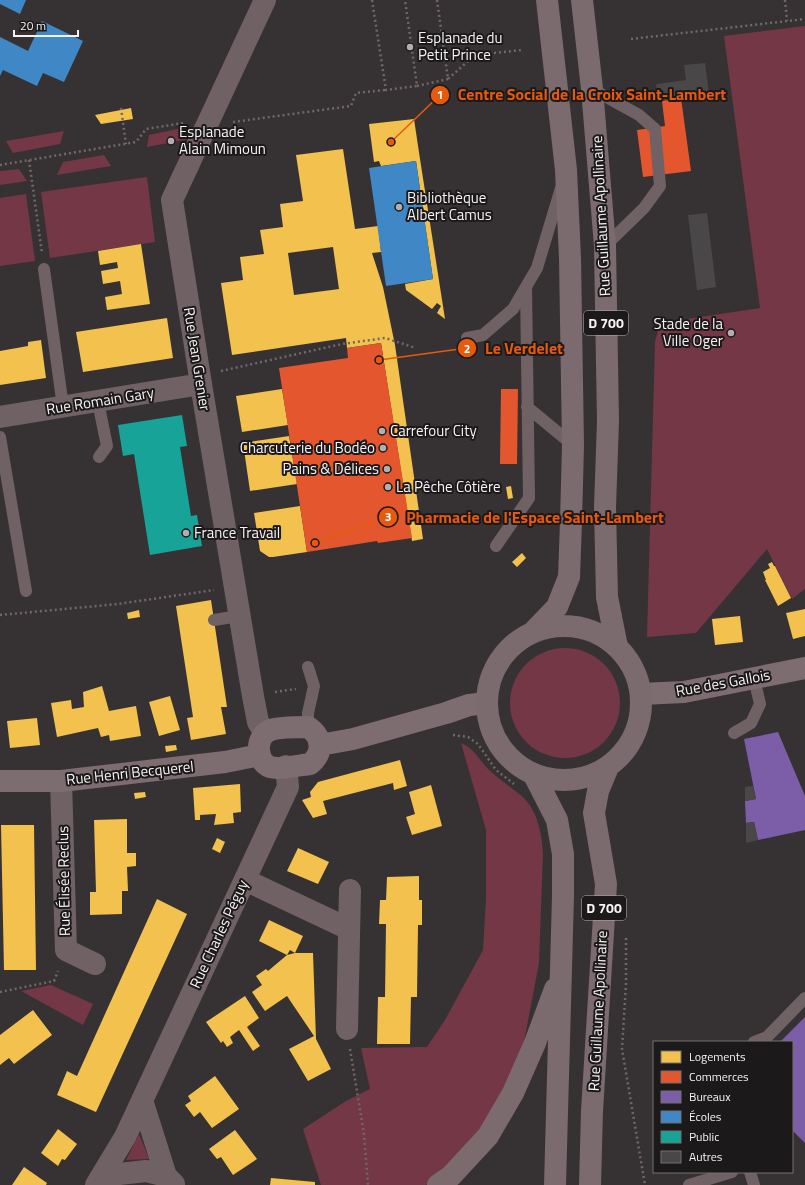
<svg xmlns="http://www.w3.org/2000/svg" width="805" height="1185" font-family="'Titillium Web',sans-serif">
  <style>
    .green { fill: #733746 }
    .homes { fill: #f2c14e; fill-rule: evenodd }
    .shops { fill: #e4572e }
    .offices { fill: #7b5ea7 }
    .schools { fill: #3f88c5 }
    .public { fill: #17a398 }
    .building { fill: #4a4748 }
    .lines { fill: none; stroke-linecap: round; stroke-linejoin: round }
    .path { stroke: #716769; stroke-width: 2.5; stroke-dasharray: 2 3; stroke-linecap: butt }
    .lane { stroke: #706264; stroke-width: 12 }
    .street { stroke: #706264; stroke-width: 22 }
    .secondary { stroke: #7d6d70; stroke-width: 22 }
    .primary { stroke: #7b6a6e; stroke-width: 22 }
    .poi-dot { fill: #b3afb0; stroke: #1c191a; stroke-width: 1.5 }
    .labels { text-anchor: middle; stroke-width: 4; stroke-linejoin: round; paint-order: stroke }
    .shield { fill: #1c191a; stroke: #b5b1b2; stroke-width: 1 }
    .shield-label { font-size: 14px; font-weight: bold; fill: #f6f2f3 }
    .poi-label { font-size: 15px; fill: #f6f2f3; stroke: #1c191a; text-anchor: start }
    .street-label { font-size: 15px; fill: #f6f2f3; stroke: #1c191a }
    .leader { fill: none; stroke: #e8590c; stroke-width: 1.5 }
    .callout-dot { fill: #e8590c; stroke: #1c191a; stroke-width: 1.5 }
    .mark-label { font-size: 12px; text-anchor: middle; font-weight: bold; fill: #fff }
    .callout-label { font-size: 16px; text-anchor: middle; font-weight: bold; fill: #e8590c; stroke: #1c191a; stroke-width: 4; stroke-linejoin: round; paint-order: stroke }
  </style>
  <rect width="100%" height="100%" fill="#363233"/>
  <!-- green -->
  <path class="green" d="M 805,26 L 805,589 L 792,599 L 767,549 L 696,633 L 647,637 L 655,342 L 660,323 L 760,308 L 724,36 Z
    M 182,128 L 189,139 L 147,147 L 149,135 Z
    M 64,131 L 60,144 L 13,153 L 6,141 Z
    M 104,155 L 111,166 L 57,175 L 63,162 Z
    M 19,169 L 27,181 L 0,185 L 0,171 Z
    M 147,177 L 155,242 L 50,258 L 41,192 Z
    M 26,194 L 35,261 L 0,266 L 0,198 Z
    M510 703a55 55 0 1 1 110 0a55 55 0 1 1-110 0Z
    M 461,743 C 474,748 480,761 489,770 C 500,780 512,788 523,797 C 538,812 542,834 543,854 L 539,963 L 524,1042 L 492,1117 L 441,1174 L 426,1185 L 321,1185 L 303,1129 L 346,1101 L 370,1089 L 361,1048 L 427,1047 L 445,1020 L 483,950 L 486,898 L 486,830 Z
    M 51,985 L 93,1004 L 83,1025 L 21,991 Z
    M 139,1134 L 149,1159 L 126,1160 Z"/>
  <!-- homes -->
  <path class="homes" d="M 131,108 L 133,119 L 101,124 L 95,115 Z
    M 414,119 L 420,159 L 445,319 L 437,313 L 441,306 L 437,303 L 432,309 L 406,290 L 405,284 L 433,279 L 416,161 L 381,166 L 379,161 L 374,162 L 369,124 Z
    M 343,149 L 355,229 L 378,226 L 381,252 L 372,253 L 383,287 L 395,345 L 423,539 L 412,541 L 381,343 L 347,348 L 346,338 L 232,355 L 221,283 L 243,280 L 240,257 L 264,254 L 260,230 L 283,227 L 280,204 L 303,201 L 296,155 ZM 333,247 L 339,289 L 294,295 L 288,253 Z
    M 141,244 L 150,304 L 107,310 L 105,297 L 122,294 L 120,281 L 103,284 L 101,271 L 118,268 L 117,262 L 100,265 L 98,251 Z
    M 167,318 L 173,358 L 83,372 L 76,332 Z
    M 41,340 L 46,378 L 0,385 L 0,351 L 28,346 L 28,342 Z
    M 282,389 L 288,425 L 242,432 L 236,396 Z
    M 289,436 L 297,484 L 250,491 L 243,443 Z
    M 511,486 L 513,498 L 508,499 L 506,487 Z
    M 300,506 L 307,552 L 273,557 L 269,557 L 260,551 L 254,513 Z
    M 522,553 L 526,558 L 517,567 L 512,562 Z
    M 772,562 L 774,566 L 775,566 L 791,598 L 778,606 L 765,580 L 766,580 L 763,572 L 770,568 L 768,564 Z
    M 211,600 L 227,707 L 221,707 L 226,734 L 191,740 L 187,718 L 193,717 L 176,606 Z
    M 805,609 L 805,636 L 793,639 L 786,613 Z
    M 139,610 L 140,617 L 128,619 L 127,613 Z
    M 740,616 L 743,642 L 715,645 L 712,619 Z
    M 102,686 L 109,711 L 136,706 L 141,736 L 110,741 L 109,735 L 101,737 L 98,728 L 57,737 L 51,703 L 71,700 L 72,709 L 84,707 L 83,692 Z
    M 170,696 L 180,730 L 159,736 L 149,702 Z
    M 37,718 L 40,745 L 10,748 L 7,721 Z
    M 176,745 L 177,750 L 166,752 L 165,746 Z
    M 400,760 L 407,786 L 394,790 L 393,783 L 323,801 L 327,814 L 313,818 L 302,800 L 311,797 L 310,792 L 318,782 Z
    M 240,784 L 241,812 L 233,813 L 234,823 L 214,825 L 216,814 L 200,815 L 200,820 L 195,820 L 193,788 Z
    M 431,785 L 442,826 L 412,835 L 406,817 L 415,814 L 409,792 Z
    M 145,792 L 146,797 L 135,799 L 134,793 Z
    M 127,819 L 127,853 L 136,853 L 136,866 L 127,867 L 128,891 L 122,891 L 122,914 L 90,915 L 90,892 L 96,892 L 94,820 Z
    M 1,825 L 34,825 L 36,970 L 4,970 Z
    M 217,838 L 225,842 L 220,853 L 212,849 Z
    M 298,848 L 329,862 L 318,884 L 287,871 Z
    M 419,876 L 419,900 L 422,900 L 422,925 L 418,925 L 417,997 L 411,997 L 410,1044 L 377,1044 L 378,997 L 385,997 L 386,924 L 379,924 L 380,900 L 386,900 L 387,877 Z
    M 157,899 L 187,914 L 96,1112 L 57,1095 L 67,1071 L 77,1076 Z
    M 269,920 L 303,936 L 295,953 L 313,953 L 316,1039 L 331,1069 L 308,1081 L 289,1049 L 314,1036 L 287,996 L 265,1011 L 252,992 L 262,985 L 256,976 L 266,969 L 268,971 L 287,955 L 295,953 L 290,950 L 287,955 L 259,941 Z
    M 245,996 L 259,1018 L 247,1027 L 260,1046 L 253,1051 L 239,1030 L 230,1037 L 233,1043 L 227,1047 L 223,1041 L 221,1043 L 206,1022 Z
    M 33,1010 L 52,1035 L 14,1064 L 9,1058 L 0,1065 L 0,1035 Z
    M 215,1076 L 239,1109 L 212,1128 L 200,1112 L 194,1117 L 185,1105 L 191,1101 L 188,1096 Z
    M 58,1129 L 77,1144 L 65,1160 L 62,1159 L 58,1166 L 41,1153 Z
    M 235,1130 L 257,1159 L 233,1175 L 221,1157 L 217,1159 L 209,1149 Z
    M 24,1167 L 47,1183 L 46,1185 L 12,1185 Z
    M 271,1178 L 315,1182 L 315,1185 L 270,1185 Z"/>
  <!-- shops -->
  <path class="shops" d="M 681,98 L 691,171 L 643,177 L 637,130 L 665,126 L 662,101 Z
    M 381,343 L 412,538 L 378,543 L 377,541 L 307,552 L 279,368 L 348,358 L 347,348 Z
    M 501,389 L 518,389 L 517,464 L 500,464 Z"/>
  <!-- offices -->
  <path class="offices" d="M 778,732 L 805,796 L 805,830 L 758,840 L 754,822 L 746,823 L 745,801 L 756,799 L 744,739 Z
    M 805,1017 L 805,1143 L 792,1130 L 792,1042 L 780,1042 Z"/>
  <!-- schools -->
  <path class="schools" d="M 0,0 L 26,0 L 20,14 L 0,4 Z
    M 42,21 L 83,41 L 64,82 L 43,73 L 37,86 L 3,70 L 0,76 L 0,37 L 28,51 Z
    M 416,161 L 433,279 L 386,286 L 369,168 Z"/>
  <!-- public -->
  <path class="public" d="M 182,415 L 187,446 L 180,447 L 191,516 L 197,515 L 202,546 L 150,555 L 134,454 L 123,456 L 118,425 Z"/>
  <!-- building -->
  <path class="building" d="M 705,63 L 709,93 L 658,101 L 656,84 L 686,80 L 684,65 Z
    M 707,213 L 716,287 L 697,290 L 688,215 Z
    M 753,786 L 756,799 L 745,801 L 745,787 Z
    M 754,822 L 758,840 L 746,843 L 746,823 Z"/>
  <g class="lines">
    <!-- path -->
    <path class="path" d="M 372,0 L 386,90 L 417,86 L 405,0
      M 437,0 L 448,79 L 475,55 L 522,50
      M 785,0 L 787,21
      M 631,39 L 805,19
      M 417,86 L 448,79
      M 121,108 L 126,144
      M 233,122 L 351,106 L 356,93 L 386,90
      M 29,160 L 42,253
      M 0,165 L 136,142 L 146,129 L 183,123
      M 221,371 L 342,344 L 385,338 L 416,348
      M 0,615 L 118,604 L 214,590
      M 275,692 L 296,689
      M 453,735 L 468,737 L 478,744 L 496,770 L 514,784
      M 626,938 L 626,984 L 622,1049 L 645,1185
      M 0,992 L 54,981 L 58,971
      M 350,1049 L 364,1134 L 368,1185"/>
    <!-- lane -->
    <path class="lane" d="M 592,89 L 639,115 L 655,129 L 660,186 L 644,208 L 605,246
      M 44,269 L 63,407
      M 467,338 L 483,335 L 513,309 L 537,268 L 561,188
      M 98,402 L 107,446 L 99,457
      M 527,407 L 573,445
      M 0,437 L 26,591
      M 496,546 L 529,498 L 526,288
      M 214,620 L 239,616
      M 308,667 L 314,686 L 308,713 L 308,727
      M 734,733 L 751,723 L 760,704 L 754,678
      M 754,1042 L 767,1037 L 805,998
      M 750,1172 L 754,1185
      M 689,1185 L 732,1172"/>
    <!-- street -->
    <path class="street" d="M 265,0 L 172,200 L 201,384 L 253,696 L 258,722 L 265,733
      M 0,417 L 201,384
      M 61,781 L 66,950 L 95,964
      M 245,880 L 349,929
      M 347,1029 L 350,890
      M 142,1100 L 166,1176
      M 102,1176 L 146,1171 L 166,1176 L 174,1184
      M 96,1185 L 125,1137 L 288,787 L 286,766"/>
    <!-- secondary -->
    <path class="secondary" d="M 641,694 L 684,692 L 805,668
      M 308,727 C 322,736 324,753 310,764 C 301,765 279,770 270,767 C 255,761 255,735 271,730 C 279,727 298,727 308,727 Z
      M 320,745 L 353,739 L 446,713 L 469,705 L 487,703
      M 0,781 L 61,781 L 225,762 L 260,755"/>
    <!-- primary -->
    <path class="primary" d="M 582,0 L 592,89 L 605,246 L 608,421 L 605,507 L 607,597 L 617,647
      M487 703a77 77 0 1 1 154 0a77 77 0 1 1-154 0Z
      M 532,633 L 557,607 L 569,577 L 571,522 L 573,445 L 570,258 L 566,170 L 547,0
      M 534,775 L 557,820 L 563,854 L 563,896 L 555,1185
      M 438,1185 L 451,1176 L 488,1136 L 513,1093 L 535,1043 L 555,989
      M 590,1185 L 592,1111 L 606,884 L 594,813 L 598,791 L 608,767"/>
  </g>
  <!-- markers -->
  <g class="poi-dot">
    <circle cx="410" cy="47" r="4"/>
    <circle cx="171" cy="141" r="4"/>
    <circle cx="399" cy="207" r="4"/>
    <circle cx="731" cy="333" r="4"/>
    <circle cx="382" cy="431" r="4"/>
    <circle cx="383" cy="448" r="4"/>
    <circle cx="387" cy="469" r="4"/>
    <circle cx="388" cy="487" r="4"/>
    <circle cx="186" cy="533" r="4"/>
  </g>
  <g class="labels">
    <!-- shield labels -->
    <g class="shield">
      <rect x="584" y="311" width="44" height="24" rx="3"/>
      <rect x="582" y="896" width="44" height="24" rx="3"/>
    </g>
    <g class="shield-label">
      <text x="606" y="328">D 700</text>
      <text x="604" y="913">D 700</text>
    </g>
    <!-- poi labels -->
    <g class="poi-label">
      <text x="418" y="43">Esplanade du<tspan x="418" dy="17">Petit Prince</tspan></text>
      <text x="179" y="137">Esplanade<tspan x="179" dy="17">Alain Mimoun</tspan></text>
      <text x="407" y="203">Bibliothèque<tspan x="407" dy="17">Albert Camus</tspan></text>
      <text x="723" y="329" text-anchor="end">Stade de la<tspan x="723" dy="17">Ville Oger</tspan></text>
      <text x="390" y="436">Carrefour City</text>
      <text x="375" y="453" text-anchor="end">Charcuterie du Bodéo</text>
      <text x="379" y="474" text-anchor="end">Pains &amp; Délices</text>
      <text x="396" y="492">La Pêche Côtière</text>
      <text x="194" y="538">France Travail</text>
    </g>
    <!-- street labels -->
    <g class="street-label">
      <text transform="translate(601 216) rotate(-93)" y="5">Rue Guillaume Apollinaire</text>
      <text transform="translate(197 359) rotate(81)" y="5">Rue Jean Grenier</text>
      <text transform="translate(100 401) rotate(-9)" y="5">Rue Romain Gary</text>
      <text transform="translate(723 683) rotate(-10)" y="5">Rue des Gallois</text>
      <text transform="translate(130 773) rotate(-6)" y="5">Rue Henri Becquerel</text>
      <text transform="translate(64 881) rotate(-91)" y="5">Rue Élisée Reclus</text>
      <text transform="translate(219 934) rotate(-65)" y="5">Rue Charles Péguy</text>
      <text transform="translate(598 1011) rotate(-87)" y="5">Rue Guillaume Apollinaire</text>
    </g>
  </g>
  <!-- callouts -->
  <path class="leader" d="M391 142L440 95M379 360L467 348M315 543L388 517"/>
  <g class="callout-dot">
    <circle cx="391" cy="142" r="4"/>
    <circle cx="379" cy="360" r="4"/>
    <circle cx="315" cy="543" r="4"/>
    <circle cx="440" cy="95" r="10"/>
    <circle cx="467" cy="348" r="10"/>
    <circle cx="388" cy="517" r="10"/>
  </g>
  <g class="mark-label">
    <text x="440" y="99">1</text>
    <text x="467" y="353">2</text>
    <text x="388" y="521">3</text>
  </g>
  <g class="callout-label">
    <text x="592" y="100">Centre Social de la Croix Saint-Lambert</text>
    <text x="524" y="354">Le Verdelet</text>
    <text x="535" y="523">Pharmacie de l'Espace Saint-Lambert</text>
  </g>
  <!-- legend -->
  <rect x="653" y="1041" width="140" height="132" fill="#1c191a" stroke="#737071"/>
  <rect x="661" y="1051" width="20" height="12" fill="#f2c14e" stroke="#737071"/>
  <text x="689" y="1061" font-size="12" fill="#f6f2f3">Logements</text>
  <rect x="661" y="1071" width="20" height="12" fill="#e4572e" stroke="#737071"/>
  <text x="689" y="1081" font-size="12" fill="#f6f2f3">Commerces</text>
  <rect x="661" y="1091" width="20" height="12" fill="#7b5ea7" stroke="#737071"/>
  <text x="689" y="1101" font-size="12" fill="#f6f2f3">Bureaux</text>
  <rect x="661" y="1111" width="20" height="12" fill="#3f88c5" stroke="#737071"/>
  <text x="689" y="1121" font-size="12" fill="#f6f2f3">Écoles</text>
  <rect x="661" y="1131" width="20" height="12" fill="#17a398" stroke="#737071"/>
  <text x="689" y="1141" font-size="12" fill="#f6f2f3">Public</text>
  <rect x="661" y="1151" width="20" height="12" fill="#4a4748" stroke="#737071"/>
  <text x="689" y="1161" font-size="12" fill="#f6f2f3">Autres</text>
  <!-- scale -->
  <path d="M14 30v6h64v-6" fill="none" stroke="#f6f2f3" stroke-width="2"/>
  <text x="20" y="30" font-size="12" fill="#f6f2f3" stroke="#1c191a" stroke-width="3" paint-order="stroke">20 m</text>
</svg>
